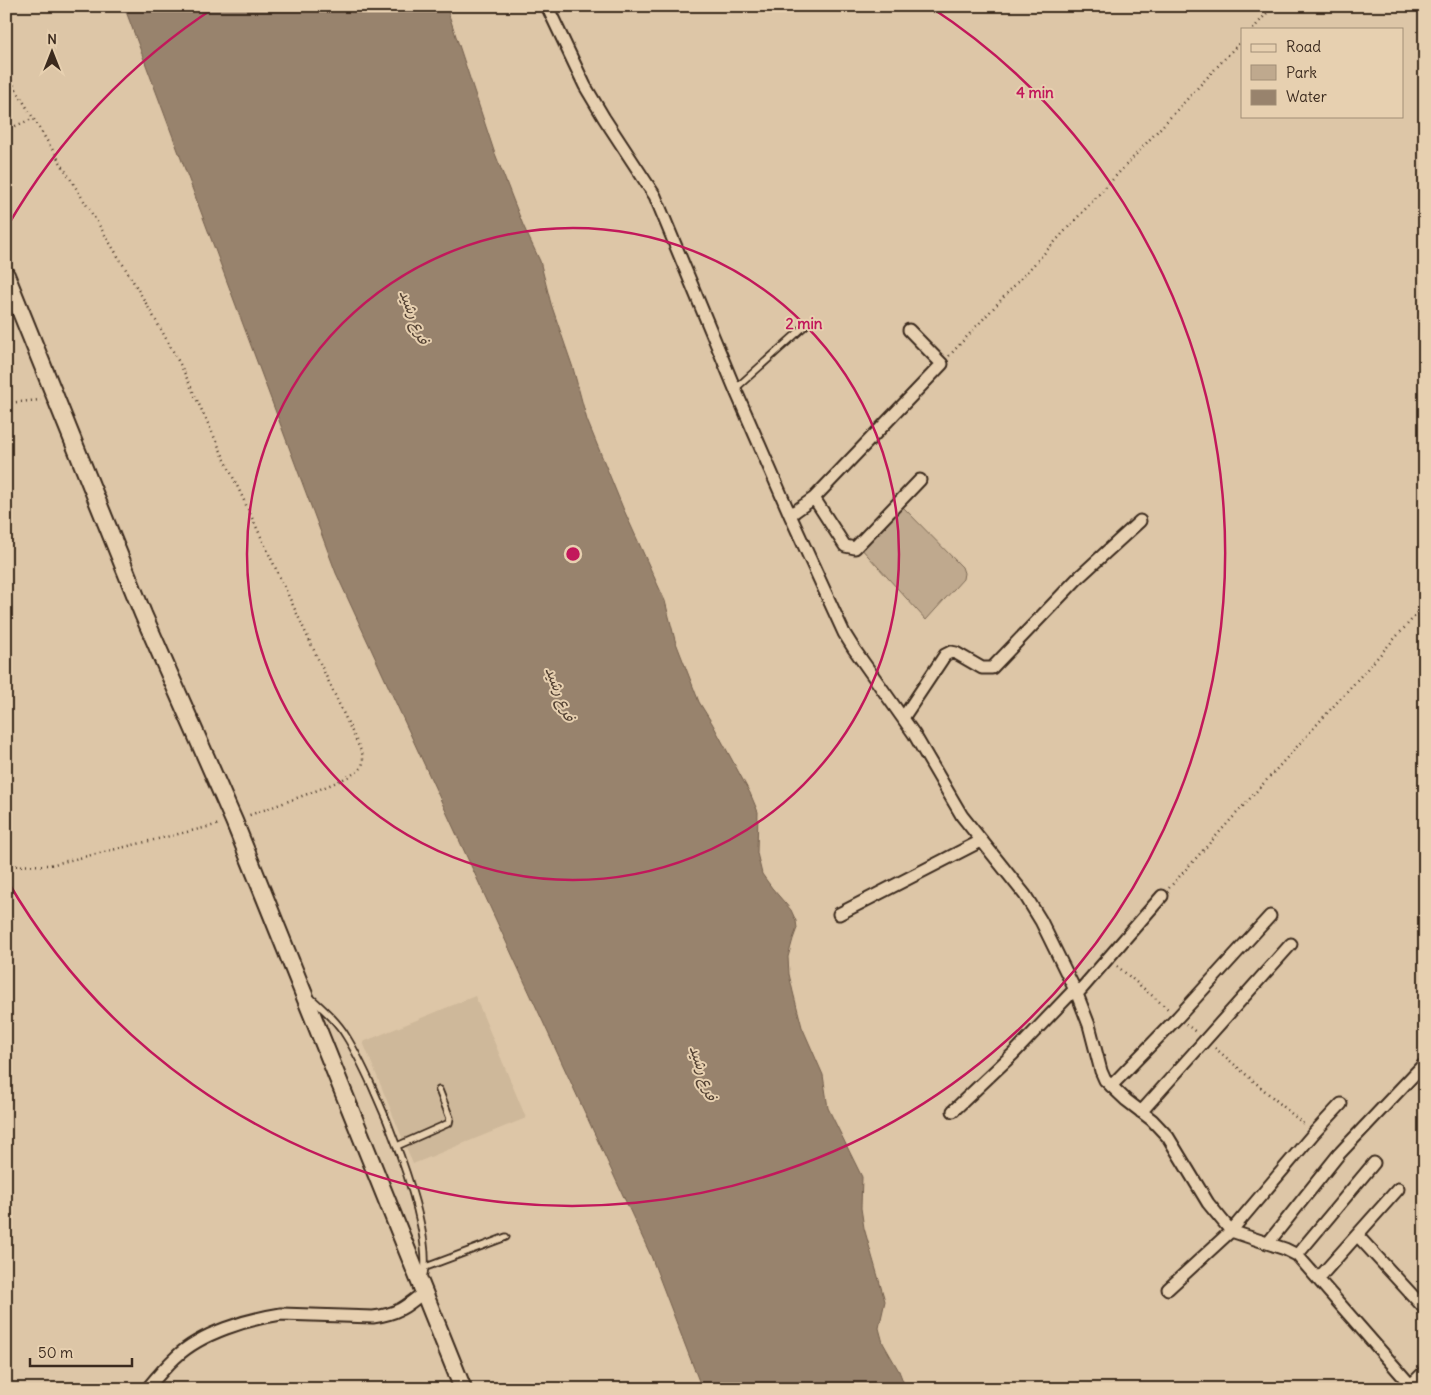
<svg xmlns="http://www.w3.org/2000/svg" width="1431" height="1395" font-family="Delius,'Playpen Sans Arabic',sans-serif">
  <style>
    .built { fill: #ceb89a }
    .green { fill: #bfa98e; stroke: #7d6a56 }
    .water { fill: #98836d; stroke: #735f4d }
    .lines { fill: none; stroke-linecap: round; stroke-linejoin: round }
    .lane-casing { stroke: #3b2a1e; stroke-width: 9 }
    .street-casing { stroke: #3b2a1e; stroke-width: 15 }
    .secondary-casing { stroke: #3b2a1e; stroke-width: 20 }
    .path { stroke: #3b2a1e; stroke-width: 2.5; stroke-dasharray: 1 4; stroke-linecap: butt }
    .lane { stroke: #e7d0b0; stroke-width: 5.5 }
    .street { stroke: #e7d0b0; stroke-width: 11 }
    .secondary { stroke: #e7d0b0; stroke-width: 16 }
    .ring { fill: none; stroke: #c2185b; stroke-width: 2.5 }
    .labels { text-anchor: middle; stroke-width: 4; stroke-linejoin: round; paint-order: stroke }
    .water-label { font-size: 15px; font-style: italic; fill: #524032; stroke: #e7d0b0 }
    .centre { fill: #c2185b; stroke: #e7d0b0; stroke-width: 2.5 }
    .ring-label { font-size: 15px; text-anchor: middle; font-weight: bold; fill: #c2185b; stroke: #e7d0b0; stroke-width: 4; stroke-linejoin: round; paint-order: stroke }
  </style>
  <rect width="100%" height="100%" fill="#ddc6a7"/>
  <filter id="ink" filterUnits="userSpaceOnUse"><feTurbulence type="fractalNoise" baseFrequency=".02" numOctaves="2"/><feDisplacementMap in="SourceGraphic" scale="10" xChannelSelector="R" yChannelSelector="G"/><feConvolveMatrix kernelMatrix="1 2 1 2 8 2 1 2 1" color-interpolation-filters="sRGB"/></filter>
  <g filter="url(#ink)">
    <!-- built -->
    <path class="built" d="M 475,996 L 526,1118 L 413,1164 L 363,1042 Z"/>
    <!-- green -->
    <path class="green" d="M 900,504 L 962,567 L 964,573 L 963,579 L 926,620 L 859,546 Z"/>
    <!-- water -->
    <path class="water" d="M 124,6 L 446,6 L 494,151 L 523,225 L 540,261 L 551,304 L 573,368 L 587,420 L 623,508 L 665,601 L 675,640 L 699,702 L 712,723 L 750,793 L 758,812 L 757,853 L 762,874 L 772,888 L 791,910 L 796,921 L 797,928 L 793,939 L 788,957 L 789,974 L 793,992 L 802,1027 L 823,1075 L 828,1108 L 862,1177 L 861,1208 L 864,1228 L 885,1301 L 879,1328 L 883,1343 L 899,1371 L 906,1389 L 702,1389 L 651,1256 L 336,573 Z"/>
    <g class="lines">
      <defs>
        <path id="lane" d="M 735,389 L 805,326
          M 310,997 C 323,1009 337,1021 346,1036 C 374,1081 437,1229 423,1278
          M 397,1146 L 449,1123 L 450,1118 L 439,1090
          M 426,1267 L 506,1237"/>
        <path id="street" d="M 547,6 L 585,86 L 604,118 L 655,196 L 735,389 L 790,515 L 844,633 L 854,649 L 914,734 L 962,816 L 1025,895 L 1041,921 L 1077,994 L 1089,1025 L 1101,1071 L 1105,1080 L 1126,1100 L 1152,1120 L 1168,1137 L 1208,1203 L 1231,1231 L 1285,1249 L 1297,1255 L 1414,1389
          M 814,498 L 845,546 L 855,548 L 920,480
          M 790,515 L 814,498 L 942,364 L 909,330
          M 903,718 L 945,655 L 951,652 L 956,653 L 982,668 L 992,668 L 1078,578 L 1140,521
          M 839,914 L 981,841
          M 1077,994 L 1162,896
          M 1111,1086 L 1178,1017 L 1270,916
          M 953,1111 L 1013,1054 L 1075,989
          M 1141,1112 L 1291,944
          M 1357,1235 L 1425,1309
          M 1268,1243 L 1339,1154 L 1425,1063
          M 1297,1255 L 1374,1163
          M 1318,1279 L 1398,1189
          M 1168,1289 L 1231,1231 L 1314,1133 L 1341,1104
          M 1411,1385 L 1425,1371
          M 147,1389 C 156,1378 165,1367 176,1357 C 201,1333 248,1319 281,1314 L 373,1317 C 397,1314 406,1307 424,1292"/>
        <path id="secondary" d="M 6,275 L 143,614 L 234,821 L 463,1389"/>
      </defs>
      <!-- lane casing -->
      <use href="#lane" class="lane-casing"/>
      <!-- street casing -->
      <use href="#street" class="street-casing"/>
      <!-- secondary casing -->
      <use href="#secondary" class="secondary-casing"/>
      <!-- path -->
      <path class="path" d="M 1253,29 L 1273,6
        M 6,72 C 63,171 128,266 182,368 L 362,753 C 363,758 364,763 361,768 C 352,780 266,809 247,816
        M 6,130 L 32,119
        M 949,356 L 1242,40
        M 6,403 L 41,400
        M 6,866 L 50,865 L 220,824
        M 1169,888 L 1425,605
        M 1117,966 L 1168,1009
        M 1186,1024 L 1197,1033
        M 1215,1048 L 1306,1126"/>
      <!-- lane -->
      <use href="#lane" class="lane"/>
      <!-- street -->
      <use href="#street" class="street"/>
      <!-- secondary -->
      <use href="#secondary" class="secondary"/>
    </g>
  </g>
  <!-- distance rings -->
  <g class="ring">
    <circle cx="573" cy="554" r="326"/>
    <path d="M7 227A653 653 0 0 1 217 6M929 6A653 653 0 1 1 7 880"/>
  </g>
  <g class="labels">
    <!-- water labels -->
    <g class="water-label">
      <text transform="translate(414 317) rotate(69)" y="5">فرع رشيد</text>
      <text transform="translate(560 694) rotate(69)" y="5">فرع رشيد</text>
      <text transform="translate(703 1073) rotate(72)" y="5">فرع رشيد</text>
    </g>
  </g>
  <circle cx="573" cy="554" r="8" class="centre"/>
  <g class="ring-label">
    <text x="1035" y="98">4 min</text>
    <text x="804" y="329">2 min</text>
  </g>
  <!-- margin -->
  <rect width="1431" height="1395" fill="none" stroke="#e7d0b0" stroke-width="25"/>
  <rect x="12" y="12" width="1406" height="1370" fill="none" stroke="#3b2a1e" stroke-width="2" filter="url(#ink)"/>
  <!-- legend -->
  <rect x="1241" y="28" width="162" height="90" fill="#e7d0b0" stroke="#a28e76"/>
  <rect x="1251" y="44" width="25" height="8" fill="#e7d0b0" stroke="#a28e76"/>
  <text x="1286" y="52" font-size="15" fill="#3b2a1e">Road</text>
  <rect x="1251" y="65" width="25" height="15" fill="#bfa98e" stroke="#a28e76"/>
  <text x="1286" y="78" font-size="15" fill="#3b2a1e">Park</text>
  <rect x="1251" y="90" width="25" height="15" fill="#98836d" stroke="#a28e76"/>
  <text x="1286" y="102" font-size="15" fill="#3b2a1e">Water</text>
  <!-- north arrow -->
  <g transform="translate(52 52)" stroke="#e7d0b0" stroke-width="4" paint-order="stroke">
  <path d="M0-4L9 19L0 12L-9 19Z" fill="#3b2a1e"/>
  <text y="-8" font-size="14" font-weight="bold" text-anchor="middle" fill="#3b2a1e">N</text>
  </g>
  <!-- scale -->
  <path d="M30 1358v8h102v-8" fill="none" stroke="#3b2a1e" stroke-width="2.5"/>
  <text x="38" y="1358" font-size="15" fill="#3b2a1e" stroke="#e7d0b0" stroke-width="4" paint-order="stroke">50 m</text>
</svg>
